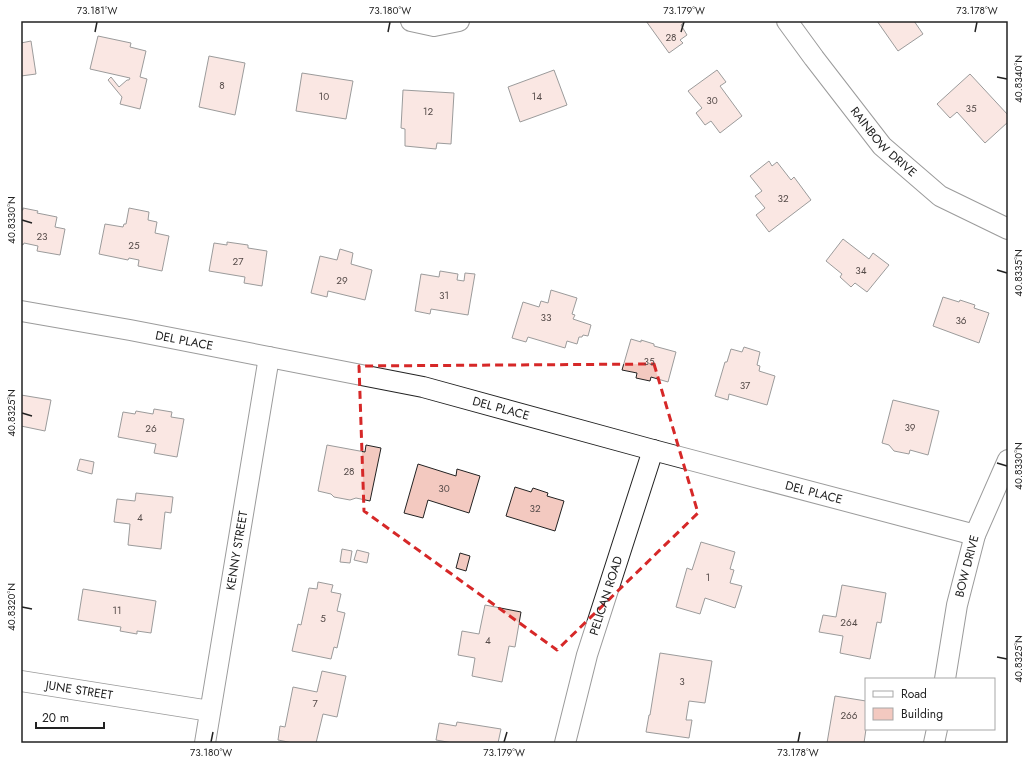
<svg xmlns="http://www.w3.org/2000/svg" width="1029" height="764" font-family="Jost,sans-serif">
  <style>
    .building { fill: #f3c9c0; stroke: #222 }
    .lines { fill: none; stroke-linecap: round; stroke-linejoin: round }
    .street-casing { stroke: #222; stroke-width: 22 }
    .street { stroke: #fff; stroke-width: 20 }
    .marked { fill: none; stroke: #d62828; stroke-width: 3; stroke-dasharray: 8 5; stroke-linejoin: round }
    .ticks { fill: none; stroke: #222; stroke-width: 1.5 }
    .labels { text-anchor: middle; stroke-width: 3; stroke-linejoin: round; paint-order: stroke }
    .number-label { font-size: 10px; fill: #564c4a }
    .street-label { font-size: 12px; fill: #222; stroke: #fff }
    .neatline { fill: none; stroke: #222; stroke-width: 1.5 }
    .ticks-label { font-size: 10px; text-anchor: middle; fill: #222 }
  </style>
  <rect width="100%" height="100%" fill="#fff"/>
  <!-- building -->
  <path class="building" d="M 646,21 L 686,21 L 681,25 L 687,35 L 680,40 L 683,43 L 669,53 Z
    M 877,21 L 914,21 L 923,34 L 898,51 Z
    M 98,36 L 131,43 L 130,47 L 146,51 L 140,77 L 147,79 L 140,109 L 120,104 L 122,97 L 108,80 L 111,77 L 119,87 L 127,80 L 129,80 L 130,78 L 90,69 Z
    M 31,41 L 36,74 L 21,76 L 21,43 Z
    M 209,56 L 245,63 L 235,115 L 199,107 Z
    M 554,70 L 567,105 L 520,122 L 508,87 Z
    M 717,70 L 726,82 L 720,86 L 742,116 L 720,133 L 711,121 L 705,125 L 696,113 L 702,108 L 688,91 Z
    M 302,73 L 353,81 L 346,119 L 296,111 Z
    M 970,74 L 1008,115 L 1008,122 L 985,143 L 957,112 L 950,118 L 937,104 Z
    M 403,90 L 454,93 L 451,144 L 437,143 L 436,149 L 405,146 L 405,129 L 401,128 Z
    M 769,161 L 772,166 L 777,162 L 791,180 L 794,177 L 811,200 L 769,232 L 756,215 L 765,208 L 755,196 L 762,191 L 750,176 Z
    M 23,208 L 38,211 L 37,213 L 57,217 L 55,227 L 65,229 L 60,255 L 37,251 L 38,246 L 24,243 L 23,245 L 21,244 L 21,210 L 23,210 Z
    M 129,208 L 149,212 L 148,220 L 157,222 L 155,233 L 169,236 L 162,271 L 138,266 L 139,260 L 129,258 L 128,260 L 99,254 L 105,224 L 123,227 L 124,224 L 126,224 Z
    M 843,239 L 869,259 L 873,253 L 889,265 L 867,292 L 855,283 L 851,287 L 840,277 L 842,274 L 826,261 Z
    M 227,242 L 248,245 L 248,248 L 267,251 L 262,286 L 244,283 L 245,277 L 209,271 L 214,243 L 227,245 Z
    M 340,249 L 353,253 L 351,264 L 372,270 L 365,300 L 328,291 L 327,297 L 311,293 L 320,256 L 337,260 Z
    M 440,271 L 458,274 L 457,280 L 464,281 L 465,273 L 475,274 L 468,315 L 431,309 L 430,314 L 415,311 L 421,274 L 439,277 Z
    M 551,290 L 577,298 L 572,314 L 575,315 L 573,319 L 591,325 L 588,336 L 583,335 L 582,337 L 579,337 L 577,344 L 567,341 L 565,348 L 528,337 L 526,342 L 512,338 L 523,302 L 539,307 L 541,301 L 548,303 Z
    M 943,297 L 959,302 L 960,300 L 975,305 L 974,308 L 989,313 L 979,343 L 933,326 Z
    M 631,339 L 641,342 L 641,340 L 654,344 L 654,346 L 676,352 L 668,382 L 651,377 L 650,381 L 636,378 L 637,373 L 622,370 Z
    M 744,347 L 760,352 L 757,365 L 760,366 L 759,371 L 775,376 L 767,405 L 729,394 L 728,400 L 715,396 L 725,362 L 727,362 L 731,349 L 742,352 Z
    M 21,395 L 51,400 L 45,431 L 21,426 Z
    M 893,400 L 939,411 L 928,455 L 910,450 L 909,454 L 894,451 L 889,445 L 882,443 Z
    M 154,409 L 172,412 L 171,417 L 184,419 L 177,457 L 154,453 L 156,444 L 118,437 L 123,412 L 135,414 L 136,411 L 153,414 Z
    M 327,445 L 365,452 L 366,445 L 381,448 L 370,501 L 356,498 L 350,500 L 334,497 L 331,494 L 318,491 Z
    M 80,459 L 94,462 L 92,474 L 77,470 Z
    M 418,464 L 456,476 L 457,469 L 480,476 L 469,513 L 428,500 L 423,518 L 404,513 Z
    M 515,487 L 531,492 L 533,488 L 548,493 L 547,496 L 564,501 L 555,531 L 506,516 Z
    M 136,493 L 173,497 L 171,513 L 165,512 L 161,549 L 128,545 L 130,524 L 114,522 L 117,499 L 135,501 Z
    M 701,542 L 735,552 L 730,569 L 734,570 L 730,583 L 742,586 L 735,608 L 705,598 L 700,614 L 676,607 L 687,568 L 692,570 Z
    M 342,549 L 352,551 L 350,563 L 340,562 Z
    M 357,550 L 369,553 L 367,563 L 354,560 Z
    M 460,553 L 470,556 L 466,571 L 456,568 Z
    M 318,582 L 333,585 L 331,592 L 341,594 L 337,611 L 345,613 L 337,648 L 334,647 L 331,659 L 292,651 L 298,624 L 301,625 L 309,588 L 317,589 Z
    M 842,585 L 886,593 L 881,623 L 877,622 L 870,659 L 840,653 L 843,636 L 819,632 L 823,615 L 836,617 Z
    M 83,589 L 156,601 L 151,633 L 137,631 L 137,634 L 120,631 L 121,627 L 78,620 Z
    M 485,605 L 521,612 L 515,647 L 509,646 L 502,682 L 472,676 L 475,658 L 458,655 L 462,631 L 479,634 Z
    M 660,653 L 712,661 L 705,703 L 689,701 L 686,720 L 692,720 L 689,738 L 646,732 L 649,715 L 650,715 Z
    M 322,671 L 346,676 L 337,717 L 323,714 L 316,743 L 293,743 L 278,740 L 280,726 L 285,727 L 293,687 L 317,692 Z
    M 835,696 L 866,701 L 866,729 L 864,743 L 827,743 Z
    M 457,722 L 501,729 L 498,743 L 453,743 L 436,740 L 439,723 L 456,726 Z"/>
  <g class="lines">
    <defs>
      <g id="street">
        <path d="M 411,21 L 434,26 L 459,21"/>
        <path id="s1" d="M 787,21 L 814,58 L 882,146 L 940,196 L 1008,229"/>
        <path id="s2" d="M 21,311 L 130,330 L 423,387 L 653,450 L 975,535"/>
        <path id="s3" d="M 945,679 L 957,605 L 975,535 L 1008,460"/>
        <path id="s4" d="M 21,681 L 210,711"/>
        <path id="s5" d="M 205,743 L 269,357"/>
        <path id="s6" d="M 565,743 L 587,655 L 653,450"/>
        <path d="M 934,743 L 937,729"/>
      </g>
    </defs>
    <!-- street casing -->
    <use href="#street" class="street-casing"/>
    <!-- street -->
    <use href="#street" class="street"/>
  </g>
  <!-- marked area -->
  <path d="M0 0H1029V764H0ZM 654,364 L 698,513 L 557,650 L 364,511 L 359,366 Z" fill="#fff" fill-opacity=".55" fill-rule="evenodd"/>
  <path class="marked" d="M 654,364 L 698,513 L 557,650 L 364,511 L 359,366 Z"/>
  <!-- ticks -->
  <path class="ticks" d="M 95,32 L 97,22M 388,32 L 390,22M 681,32 L 684,22M 975,32 L 977,22M 997,77 L 1007,79M 22,220 L 32,223M 997,270 L 1007,273M 22,413 L 32,416M 997,463 L 1007,466M 22,607 L 32,609M 997,657 L 1007,659M 211,742 L 213,732M 504,742 L 507,732M 798,742 L 800,732"/>
  <g class="labels">
    <!-- number labels -->
    <g class="number-label">
      <text x="671" y="41">28</text>
      <text x="222" y="89">8</text>
      <text x="324" y="100">10</text>
      <text x="537" y="100">14</text>
      <text x="712" y="104">30</text>
      <text x="971" y="112">35</text>
      <text x="428" y="115">12</text>
      <text x="783" y="202">32</text>
      <text x="42" y="240">23</text>
      <text x="134" y="249">25</text>
      <text x="238" y="265">27</text>
      <text x="861" y="274">34</text>
      <text x="342" y="284">29</text>
      <text x="444" y="299">31</text>
      <text x="546" y="321">33</text>
      <text x="961" y="324">36</text>
      <text x="649" y="365">35</text>
      <text x="745" y="389">37</text>
      <text x="910" y="431">39</text>
      <text x="151" y="432">26</text>
      <text x="349" y="475">28</text>
      <text x="444" y="492">30</text>
      <text x="535" y="512">32</text>
      <text x="140" y="521">4</text>
      <text x="708" y="581">1</text>
      <text x="117" y="614">11</text>
      <text x="323" y="622">5</text>
      <text x="849" y="626">264</text>
      <text x="488" y="644">4</text>
      <text x="682" y="685">3</text>
      <text x="315" y="707">7</text>
      <text x="849" y="719">266</text>
    </g>
    <!-- street labels -->
    <g class="street-label">
      <text dy="4" stroke="none"><textPath href="#s1" startOffset="155">RAINBOW DRIVE</textPath></text>
      <text dy="4" stroke="none"><textPath href="#s2" startOffset="166">DEL PLACE</textPath></text>
      <text dy="4" stroke="none"><textPath href="#s2" startOffset="490">DEL PLACE</textPath></text>
      <text dy="4" stroke="none"><textPath href="#s2" startOffset="814">DEL PLACE</textPath></text>
      <text dy="4" stroke="none"><textPath href="#s5" startOffset="195">KENNY STREET</textPath></text>
      <text dy="4" stroke="none"><textPath href="#s3" startOffset="115">BOW DRIVE</textPath></text>
      <text dy="4" stroke="none"><textPath href="#s6" startOffset="153">PELICAN ROAD</textPath></text>
      <text dy="4" stroke="none"><textPath href="#s4" startOffset="59">JUNE STREET</textPath></text>
    </g>
  </g>
  <!-- border -->
  <rect width="1029" height="764" fill="none" stroke="#ffffff" stroke-width="44"/>
  <!-- legend -->
  <rect x="865" y="678" width="130" height="52" fill="#ffffff" stroke="#a7a7a7"/>
  <rect x="873" y="691" width="20" height="6" fill="#ffffff" stroke="#a7a7a7"/>
  <text x="901" y="698" font-size="12" fill="#222222">Road</text>
  <rect x="873" y="708" width="20" height="12" fill="#f3c9c0" stroke="#a7a7a7"/>
  <text x="901" y="718" font-size="12" fill="#222222">Building</text>
  <!-- scale -->
  <path d="M36 722v6h68v-6" fill="none" stroke="#222222" stroke-width="2"/>
  <text x="42" y="722" font-size="12" fill="#222222" stroke="#ffffff" stroke-width="3" paint-order="stroke">20 m</text>
  <rect x="22" y="22" width="985" height="720" class="neatline"/>
  <g class="ticks-label">
    <text x="97" y="14">73.181°W</text>
    <text x="390" y="14">73.180°W</text>
    <text x="684" y="14">73.179°W</text>
    <text x="977" y="14">73.178°W</text>
    <text transform="translate(1018 79) rotate(-90)" y="4">40.8340°N</text>
    <text transform="translate(11 220) rotate(-90)" y="4">40.8330°N</text>
    <text transform="translate(1018 273) rotate(-90)" y="4">40.8335°N</text>
    <text transform="translate(11 413) rotate(-90)" y="4">40.8325°N</text>
    <text transform="translate(1018 466) rotate(-90)" y="4">40.8330°N</text>
    <text transform="translate(11 607) rotate(-90)" y="4">40.8320°N</text>
    <text transform="translate(1018 659) rotate(-90)" y="4">40.8325°N</text>
    <text x="211" y="756">73.180°W</text>
    <text x="504" y="756">73.179°W</text>
    <text x="798" y="756">73.178°W</text>
  </g>
</svg>
